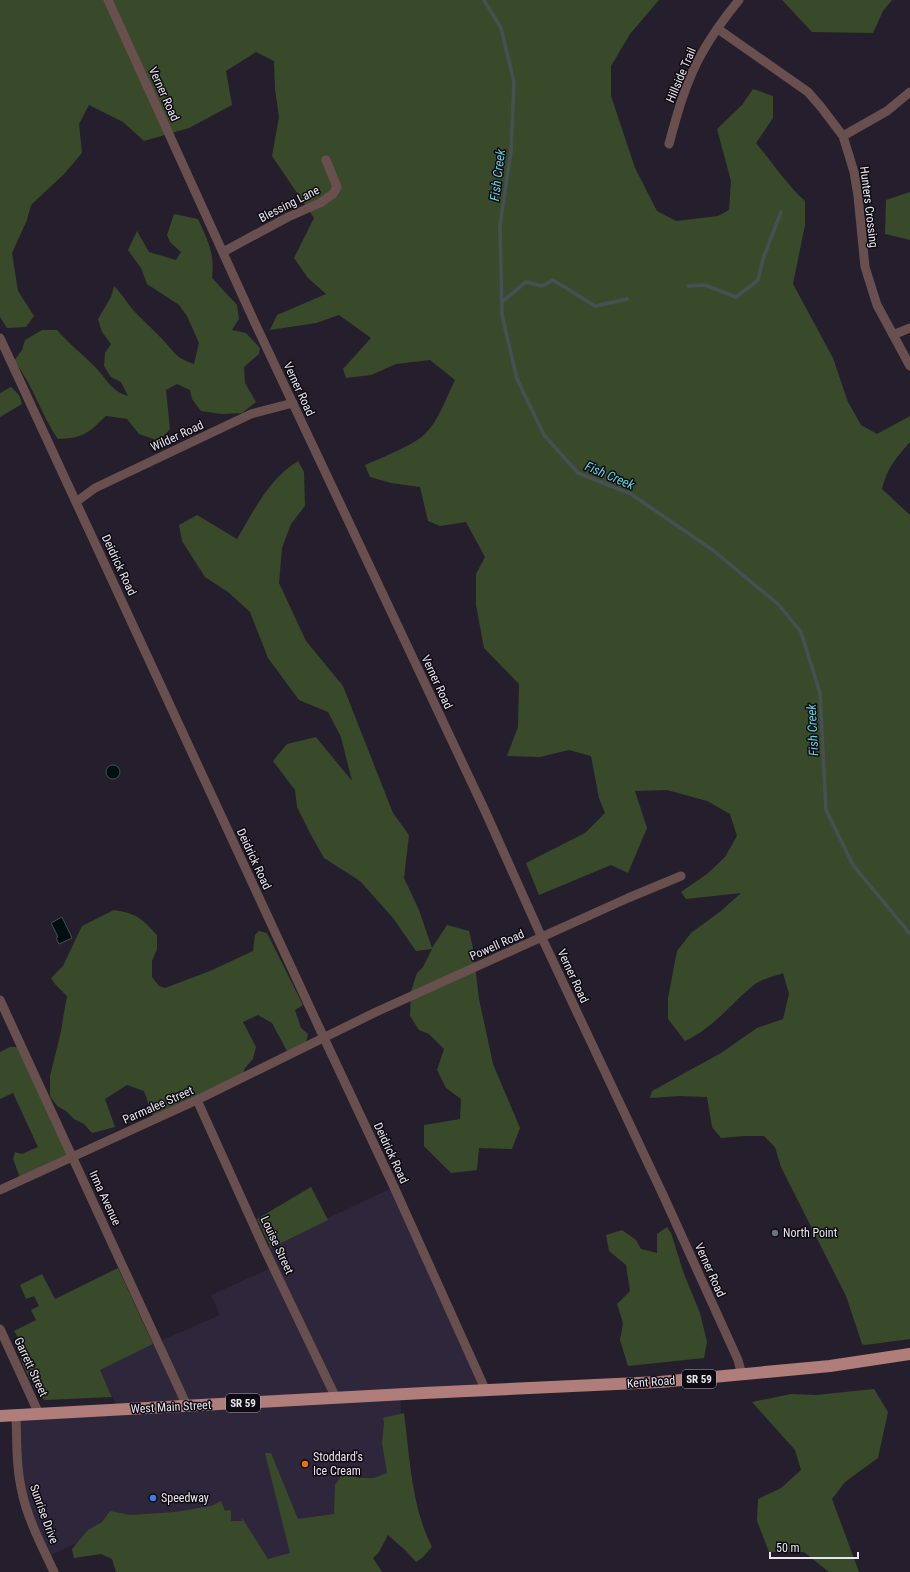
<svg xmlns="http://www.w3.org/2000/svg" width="910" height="1572" font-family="'Roboto Condensed',sans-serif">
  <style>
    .built { fill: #2e263a }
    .green { fill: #394a2a }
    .water { fill: #001012; stroke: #465054 }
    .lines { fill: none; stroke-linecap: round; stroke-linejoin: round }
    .stream { stroke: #465054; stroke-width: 3.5 }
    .street { stroke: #69504f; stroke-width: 9 }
    .primary { stroke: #af7d7a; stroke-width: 12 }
    .worship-dot { fill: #6b7280; stroke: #0d0b11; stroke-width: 1.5 }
    .food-dot { fill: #e8710a; stroke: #0d0b11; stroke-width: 1.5 }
    .shop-dot { fill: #3f7fe0; stroke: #0d0b11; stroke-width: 1.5 }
    .labels { text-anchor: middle; stroke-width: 3; stroke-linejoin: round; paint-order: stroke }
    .shield { fill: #0d0b11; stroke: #a7a4ac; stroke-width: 1 }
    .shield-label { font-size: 11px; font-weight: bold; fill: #e9e5ef }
    .street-label { font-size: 12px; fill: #e9e5ef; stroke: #0d0b11 }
    .poi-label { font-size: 12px; fill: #e9e5ef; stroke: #0d0b11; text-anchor: start }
    .water-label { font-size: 13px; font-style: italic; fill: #63d3e0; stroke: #0d0b11 }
  </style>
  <rect width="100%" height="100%" fill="#251f2d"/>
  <!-- built -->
  <path class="built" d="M 394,1187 L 486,1391 L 400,1395 L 401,1414 L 418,1520 L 310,1572 L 116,1525 L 47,1557 L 25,1504 L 16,1415 L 119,1409 L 99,1370 L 153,1344 L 220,1315 L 211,1295 L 273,1267 L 264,1248 Z"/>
  <!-- green -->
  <path class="green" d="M 0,0 L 659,0 L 630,34 L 611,66 L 611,96 L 635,168 L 657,211 L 676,221 L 718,216 L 729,210 L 731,181 L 717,129 L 742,105 L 753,89 L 773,96 L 773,118 L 756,143 C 772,162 786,184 805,201 L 805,225 L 793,284 L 833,358 L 848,402 L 861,425 L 877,434 L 910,416 L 910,442 C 896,458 887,468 882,489 L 910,515 L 910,1339 L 865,1345 L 862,1344 L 846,1296 L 781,1167 L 775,1147 L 764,1136 L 744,1136 L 721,1138 L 712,1127 L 707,1097 L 680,1096 L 650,1098 L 652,1091 L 721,1053 L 757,1028 L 783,1019 L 789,994 L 783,973 C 775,976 762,979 755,984 C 730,1004 715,1027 685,1041 L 668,1019 L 668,998 L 677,951 L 691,933 L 721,911 L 741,893 L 686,899 L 681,892 L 707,874 L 725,857 L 737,836 L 730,814 L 707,801 L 667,790 L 635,791 L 647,828 L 628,873 L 611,865 L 539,895 L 526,863 L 585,833 L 605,813 L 599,798 L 591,756 L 569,750 L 540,757 L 507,756 L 518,727 L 519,684 L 484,648 L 476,605 L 476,574 L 485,557 L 466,522 L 440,526 L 428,521 L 420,487 L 391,483 L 370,477 L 365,465 C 381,458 414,445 425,434 C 439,420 446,398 455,380 L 430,360 L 396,364 L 371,375 L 346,378 L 343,369 L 371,338 L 339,315 L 316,323 L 270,330 L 277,315 L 326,294 L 308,278 L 294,258 L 314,218 L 272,156 L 279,117 L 275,89 L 274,61 L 256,52 L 226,71 L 232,105 L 189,128 L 144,141 L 123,122 L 89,105 L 79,124 L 82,153 L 64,174 L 31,205 L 27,220 L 12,253 L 18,291 L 34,316 L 26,327 L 7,328 L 0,317 Z
    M 782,0 L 892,0 L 883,11 L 873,33 L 812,32 Z
    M 910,192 L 910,240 L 885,234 L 886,200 Z
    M 174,214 L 198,219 C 208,241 215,254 212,278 L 237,305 L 239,319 L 232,330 L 246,333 L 260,348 L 259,354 L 244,367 L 245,383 L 256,402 L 242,413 L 222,414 L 201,411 L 192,399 L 190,390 L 177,384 L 166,390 L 170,429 L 159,441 L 139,434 L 127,419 L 106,416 C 88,433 84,438 58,439 C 41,415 33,384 14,361 L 22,350 L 25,340 L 42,330 L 57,330 C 68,343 81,353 93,365 C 106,377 109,390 128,396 L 121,382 L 111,377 L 104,366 L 105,353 L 111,344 L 102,332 L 98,319 L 111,297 L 114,286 C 122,294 127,303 134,311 C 143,321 154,330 163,340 C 175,353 176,358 194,364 L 199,343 L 187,316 L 179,305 L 147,284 L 141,268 L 128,250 L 137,231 L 149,252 L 176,260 L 181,252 L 170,242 L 167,235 Z
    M 11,387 L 19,395 L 22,404 L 0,417 L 0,393 Z
    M 298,461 L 304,472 L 305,506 L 291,524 L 282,548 L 279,583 L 306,641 L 343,686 L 393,813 L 409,835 L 404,878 L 419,910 L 432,948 L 447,925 L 469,931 L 473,948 L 479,999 L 493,1064 L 520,1128 L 512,1149 L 479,1148 L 477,1170 L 451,1173 L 424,1146 L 424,1125 L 460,1119 L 461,1099 L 446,1088 L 437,1070 L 444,1049 L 429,1034 L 419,1030 L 410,1016 L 411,991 L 417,973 L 423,967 L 432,949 L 416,951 L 393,918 L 360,881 L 324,858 L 311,835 L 297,807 L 295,790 L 273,761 L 287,744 L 316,737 L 352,781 L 341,737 L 328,712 L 299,700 L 268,658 L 250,612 L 228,592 L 205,577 L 182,541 L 179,525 L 197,515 L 237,539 C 255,509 268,480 298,461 Z
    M 114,910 C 138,914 141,918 157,935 L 157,949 L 152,961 L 152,977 L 159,986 L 165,988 L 210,971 L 253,951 L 255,935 L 259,931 L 267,933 L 303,1005 L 295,1010 L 301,1028 L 308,1034 L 306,1042 L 287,1051 L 272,1023 L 258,1015 L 243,1022 L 256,1047 L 253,1059 L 245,1068 L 243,1074 L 153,1116 L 144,1091 L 127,1085 L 105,1099 L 115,1127 L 92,1133 L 84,1124 L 74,1119 L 66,1111 L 57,1106 L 50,1096 L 50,1076 L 60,1036 L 67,996 L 55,984 L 51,978 L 63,966 L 82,926 Z
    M 10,1047 L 17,1047 L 73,1156 L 21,1180 L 13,1159 L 15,1152 L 22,1154 L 38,1147 L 13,1093 L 0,1099 L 0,1052 Z
    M 311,1187 L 328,1220 L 271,1248 L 257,1219 Z
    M 667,1227 L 671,1233 L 684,1274 L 700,1313 L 707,1342 L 704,1358 L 628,1366 L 620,1340 L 623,1323 L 617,1304 L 630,1291 L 626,1265 L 609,1251 L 606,1235 L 622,1230 L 636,1240 L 641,1249 L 657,1253 L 657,1234 Z
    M 118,1268 L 153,1344 L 100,1370 L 112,1397 L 45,1400 L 42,1398 C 32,1381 16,1361 20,1341 L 14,1331 L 36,1320 L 31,1310 L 39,1306 L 34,1296 L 26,1299 L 20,1285 L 42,1274 L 55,1299 Z
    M 874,1389 L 888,1412 L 878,1458 L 845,1482 L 832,1499 L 859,1572 L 829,1572 L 804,1552 L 769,1552 L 757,1521 L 758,1499 L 781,1488 L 801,1470 L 795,1450 L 752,1402 L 791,1394 L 816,1395 Z
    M 404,1413 C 410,1458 411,1506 432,1547 L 422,1558 L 416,1562 L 406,1551 L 388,1535 L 379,1552 L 373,1558 L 382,1572 L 116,1572 L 112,1559 L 101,1554 L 74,1558 L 72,1549 L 88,1530 L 102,1522 L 110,1511 L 130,1515 L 175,1512 L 211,1506 L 221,1501 L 225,1511 L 231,1510 L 231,1521 L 242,1521 L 242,1518 L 268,1559 L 290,1553 L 265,1453 L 271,1453 L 298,1519 L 334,1514 L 335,1485 L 341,1476 L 352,1475 L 358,1478 L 374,1478 L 387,1473 L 382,1443 L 384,1423 L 383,1418 Z"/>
  <!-- water -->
  <path class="water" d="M106 772a7 7 0 1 1 14 0a7 7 0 1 1-14 0Z
    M 62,917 L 72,938 L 59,944 L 56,938 L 58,937 L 51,923 Z"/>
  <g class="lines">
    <!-- stream -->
    <path class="stream" d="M 484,0 L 501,28 L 514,82 L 511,151 L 500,225 L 502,315 L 517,379 L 544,435 L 578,473 L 631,494 L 714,551 L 778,604 L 801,632 L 820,693 L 826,810 L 853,865 L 910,934
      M 688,286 L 705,285 L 736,297 L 758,280 L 763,259 L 781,212
      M 502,302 L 526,282 L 542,286 L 553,280 L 595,306 L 627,299"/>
    <!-- street -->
    <path class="street" d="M 108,0 L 254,321 L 486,813 L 542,938 L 664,1197 L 738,1360 L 742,1375
      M 718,29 L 808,92 L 821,107 L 843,136 L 854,172 L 858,196 L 865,267 L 877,305 L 910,366
      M 843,136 L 887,111 L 910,92
      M 669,144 C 677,114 686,81 702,53 C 712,35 726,16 739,0
      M 223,252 L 288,217 L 320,203 L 333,194 L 337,187 L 326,160
      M 893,335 L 910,328
      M 0,338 L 324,1038 L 394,1187 L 486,1391
      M 76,502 L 95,488 L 251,414 L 293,403
      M 0,1000 L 187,1406
      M 197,1100 L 264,1248 L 336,1398
      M 0,1190 L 197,1100 L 376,1012 L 628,898 L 681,876
      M 0,1329 L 39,1414
      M 16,1415 C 17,1441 16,1467 22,1492 C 28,1520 42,1546 54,1572"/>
    <!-- primary -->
    <path class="primary" d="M 0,1416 L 424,1393 L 660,1382 L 830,1366 L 910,1354"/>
  </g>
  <!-- markers -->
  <circle class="worship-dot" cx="775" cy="1233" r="4"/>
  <circle class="food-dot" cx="305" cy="1464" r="4"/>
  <circle class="shop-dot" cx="153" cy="1498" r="4"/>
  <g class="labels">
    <!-- shield labels -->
    <g class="shield">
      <rect x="682" y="1370" width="34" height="18" rx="3"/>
      <rect x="226" y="1394" width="34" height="18" rx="3"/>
    </g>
    <g class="shield-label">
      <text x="699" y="1383">SR 59</text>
      <text x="243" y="1407">SR 59</text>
    </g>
    <!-- street labels -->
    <g class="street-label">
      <text transform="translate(681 75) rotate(-67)" y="4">Hillside Trail</text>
      <text transform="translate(164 94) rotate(66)" y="4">Verner Road</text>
      <text transform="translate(289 204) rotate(-27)" y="4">Blessing Lane</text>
      <text transform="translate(869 207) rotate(83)" y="4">Hunters Crossing</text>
      <text transform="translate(299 389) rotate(65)" y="4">Verner Road</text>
      <text transform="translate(177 436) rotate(-25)" y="4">Wilder Road</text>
      <text transform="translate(119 565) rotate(65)" y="4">Deidrick Road</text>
      <text transform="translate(437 682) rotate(65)" y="4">Verner Road</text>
      <text transform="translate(254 859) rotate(65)" y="4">Deidrick Road</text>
      <text transform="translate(497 945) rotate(-24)" y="4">Powell Road</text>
      <text transform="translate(573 976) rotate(65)" y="4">Verner Road</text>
      <text transform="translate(158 1105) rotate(-24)" y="4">Parmalee Street</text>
      <text transform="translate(391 1153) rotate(65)" y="4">Deidrick Road</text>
      <text transform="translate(105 1198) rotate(65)" y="4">Irma Avenue</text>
      <text transform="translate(277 1245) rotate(65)" y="4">Louise Street</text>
      <text transform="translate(710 1270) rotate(66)" y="4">Verner Road</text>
      <text transform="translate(31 1367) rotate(65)" y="4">Garrett Street</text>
      <text transform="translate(651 1382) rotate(-4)" y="4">Kent Road</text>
      <text transform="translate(171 1407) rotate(-3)" y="4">West Main Street</text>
      <text transform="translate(44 1514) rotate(70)" y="4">Sunrise Drive</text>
    </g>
    <!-- poi labels -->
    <g class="poi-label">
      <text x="783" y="1237">North Point</text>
      <text x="313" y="1461">Stoddard's<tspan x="313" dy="14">Ice Cream</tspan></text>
      <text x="161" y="1502">Speedway</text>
    </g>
    <!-- water labels -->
    <g class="water-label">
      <text transform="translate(497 175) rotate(-83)" y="5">Fish Creek</text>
      <text transform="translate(610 475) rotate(23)" y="5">Fish Creek</text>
      <text transform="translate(812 730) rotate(-93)" y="5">Fish Creek</text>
    </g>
  </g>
  <!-- scale -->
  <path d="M770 1552v6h88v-6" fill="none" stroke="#e9e5ef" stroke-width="2"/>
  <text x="776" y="1552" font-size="12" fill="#e9e5ef" stroke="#0d0b11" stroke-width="3" paint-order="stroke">50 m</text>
</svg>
